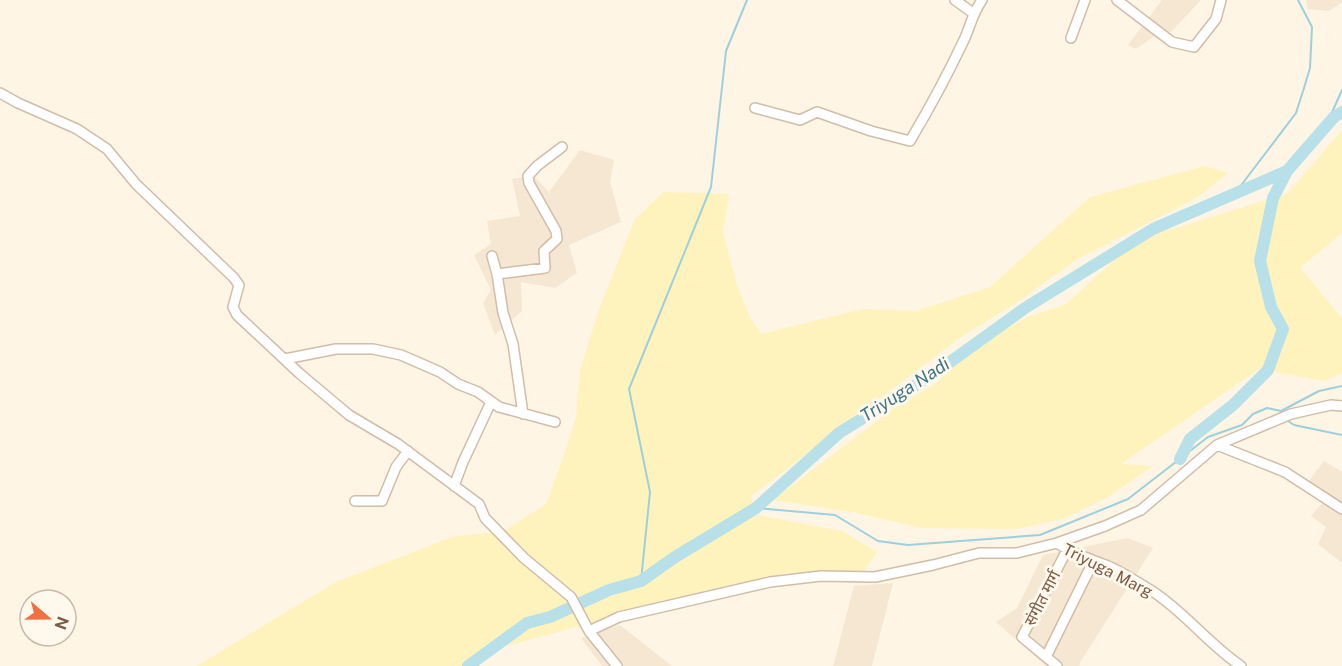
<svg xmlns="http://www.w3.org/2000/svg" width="1342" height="666" font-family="'Public Sans','Noto Sans Devanagari',sans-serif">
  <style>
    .residential { fill: #f6e7d2 }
    .sand { fill: #fff3bd }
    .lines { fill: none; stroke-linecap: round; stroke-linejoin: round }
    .stream { stroke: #9dcfdc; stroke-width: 2 }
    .river { stroke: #b7e0e9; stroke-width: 12 }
    .minor-casing { stroke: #d0bdaa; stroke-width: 12 }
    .minor { stroke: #fff; stroke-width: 9 }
    .labels { text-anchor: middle; stroke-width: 6; stroke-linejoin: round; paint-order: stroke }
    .street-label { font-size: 16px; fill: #795b48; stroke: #fff8ec }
    .water-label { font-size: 18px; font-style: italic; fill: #3d7787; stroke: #fff8ec }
  </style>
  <rect width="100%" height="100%" fill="#fef5e4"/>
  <!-- residential -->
  <path class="residential" d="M 1162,0 L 1201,0 L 1171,32 L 1153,37 L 1136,49 L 1128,45 Z
    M 1306,0 L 1342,0 L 1342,2 L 1329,11 L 1308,9 Z
    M 580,150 L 614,160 L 610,182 L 621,222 L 569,245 L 577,273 L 555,288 L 521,282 L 522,311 L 495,335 L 483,303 L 491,290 L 474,255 L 491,244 L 487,221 L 520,216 L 512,179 L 533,175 L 549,192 Z
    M 1324,461 L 1342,472 L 1342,563 L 1318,544 L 1326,527 L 1311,516 L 1323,502 L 1307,483 Z
    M 1128,538 L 1153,548 L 1079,664 L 1080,666 L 1046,666 L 996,622 L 1017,608 L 1043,555 Z
    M 893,583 L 872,666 L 833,666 L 854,586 Z
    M 620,625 L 672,666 L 602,666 L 581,638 Z"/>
  <!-- sand -->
  <path class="sand" d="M 1342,130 L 1342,233 L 1300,268 L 1342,318 L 1342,373 L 1325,381 L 1259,369 L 1121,464 L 1153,466 L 1108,497 L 1063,519 L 1016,529 L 922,528 L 857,513 L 773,500 L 894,408 L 938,382 L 965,352 L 1027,317 L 1066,304 L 1141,236 L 1180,227 L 1288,193 Z
    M 1205,166 L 1228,173 L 1198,197 L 1076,260 L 1019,301 L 961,337 L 751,496 L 757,515 L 842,531 L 877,552 L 863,573 L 787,573 L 708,590 L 478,654 L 466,666 L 197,666 L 336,582 L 452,537 L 504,531 L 546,504 L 565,452 L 576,417 L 580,371 L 598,312 L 635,219 L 663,192 L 729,194 L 723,232 L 736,282 L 749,315 L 761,334 L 863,309 L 916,311 L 990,287 L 1090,197 Z"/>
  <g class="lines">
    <!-- stream -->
    <path class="stream" d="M 1326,126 L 1342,90
      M 1236,192 L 1296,113 L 1304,88 L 1310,68 L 1312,27 L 1298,0
      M 1288,421 L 1294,425 L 1342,435
      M 756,508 L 835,515 L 878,541 L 908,545 L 1040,535 L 1128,499 L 1208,437 L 1242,425 L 1253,414 L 1267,408 L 1281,411 L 1319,391 L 1342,386
      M 641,581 L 650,492 L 629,389 L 711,187 L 726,51 L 747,0"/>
    <!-- river -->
    <path class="river" d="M 1180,459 L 1190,439 L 1233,405 L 1268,370 L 1283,329 L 1271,307 L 1260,261 L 1273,198 L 1287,171
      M 468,666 L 527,623 L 550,617 L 609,590 L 641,581 L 675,557 L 756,508 L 839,433 L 932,375 L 1025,308 L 1153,229 L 1287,171 L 1334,117 L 1342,112"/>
    <defs>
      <path id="minor" d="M 955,0 L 973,13
        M 1117,0 L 1172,42 L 1194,47 L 1216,19 L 1221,0
        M 1071,38 L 1085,0
        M 0,93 L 18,103 L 77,129 L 107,149 L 136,184 L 234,278 L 239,285 L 233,307 L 237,315 L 299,373 L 349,415 L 398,444 L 479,504 L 485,518 L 524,558 L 571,597 L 589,631 L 617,666
        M 755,108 L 800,120 L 817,112 L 871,131 L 910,141 C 929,109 947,76 963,42 C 971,26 971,16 982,0
        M 492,256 L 497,274 L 503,313 L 513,344 L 523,414
        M 497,274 L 545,268 L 544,251 L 557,239 L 556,231 L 529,183 L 528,176 L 537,166 L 562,147
        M 285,359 L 336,349 L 373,349 L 401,355 L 440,372 L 458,384 L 478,392 L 499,407 L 555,422
        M 1217,445 L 1285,472 L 1342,509
        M 454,486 L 463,462 L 491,402
        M 355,501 L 382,501 L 396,467 L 408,451
        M 1057,543 C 1073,554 1090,559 1108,566 C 1123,572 1138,583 1152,591 C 1185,612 1208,644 1241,666
        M 589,631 L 619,617 L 770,582 L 821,576 L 875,577 L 933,565 L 979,553 L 1017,553 L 1057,543 L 1105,526 L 1141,510 L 1217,445 L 1291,414 L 1331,405 L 1342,406
        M 1046,657 L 1093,562
        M 1057,666 L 1022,637 L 1067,550"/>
    </defs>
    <!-- minor casing -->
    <use href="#minor" class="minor-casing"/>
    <!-- minor -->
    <use href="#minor" class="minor"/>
  </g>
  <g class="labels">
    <!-- street labels -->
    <g class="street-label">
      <text transform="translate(1108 570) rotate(27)" y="6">Triyuga Marg</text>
      <text transform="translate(1042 598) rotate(-63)" y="6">संगीत मार्ग</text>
    </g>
    <!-- water labels -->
    <g class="water-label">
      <text transform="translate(905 390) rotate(-33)" y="6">Triyuga Nadi</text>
    </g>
  </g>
  <!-- north arrow -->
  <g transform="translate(48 618) rotate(110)"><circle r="28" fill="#fff8ec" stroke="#c9b9aa" stroke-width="1.5"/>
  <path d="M0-4.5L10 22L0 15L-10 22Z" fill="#f07041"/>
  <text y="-9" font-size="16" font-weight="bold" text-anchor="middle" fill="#795b48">N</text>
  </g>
</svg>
